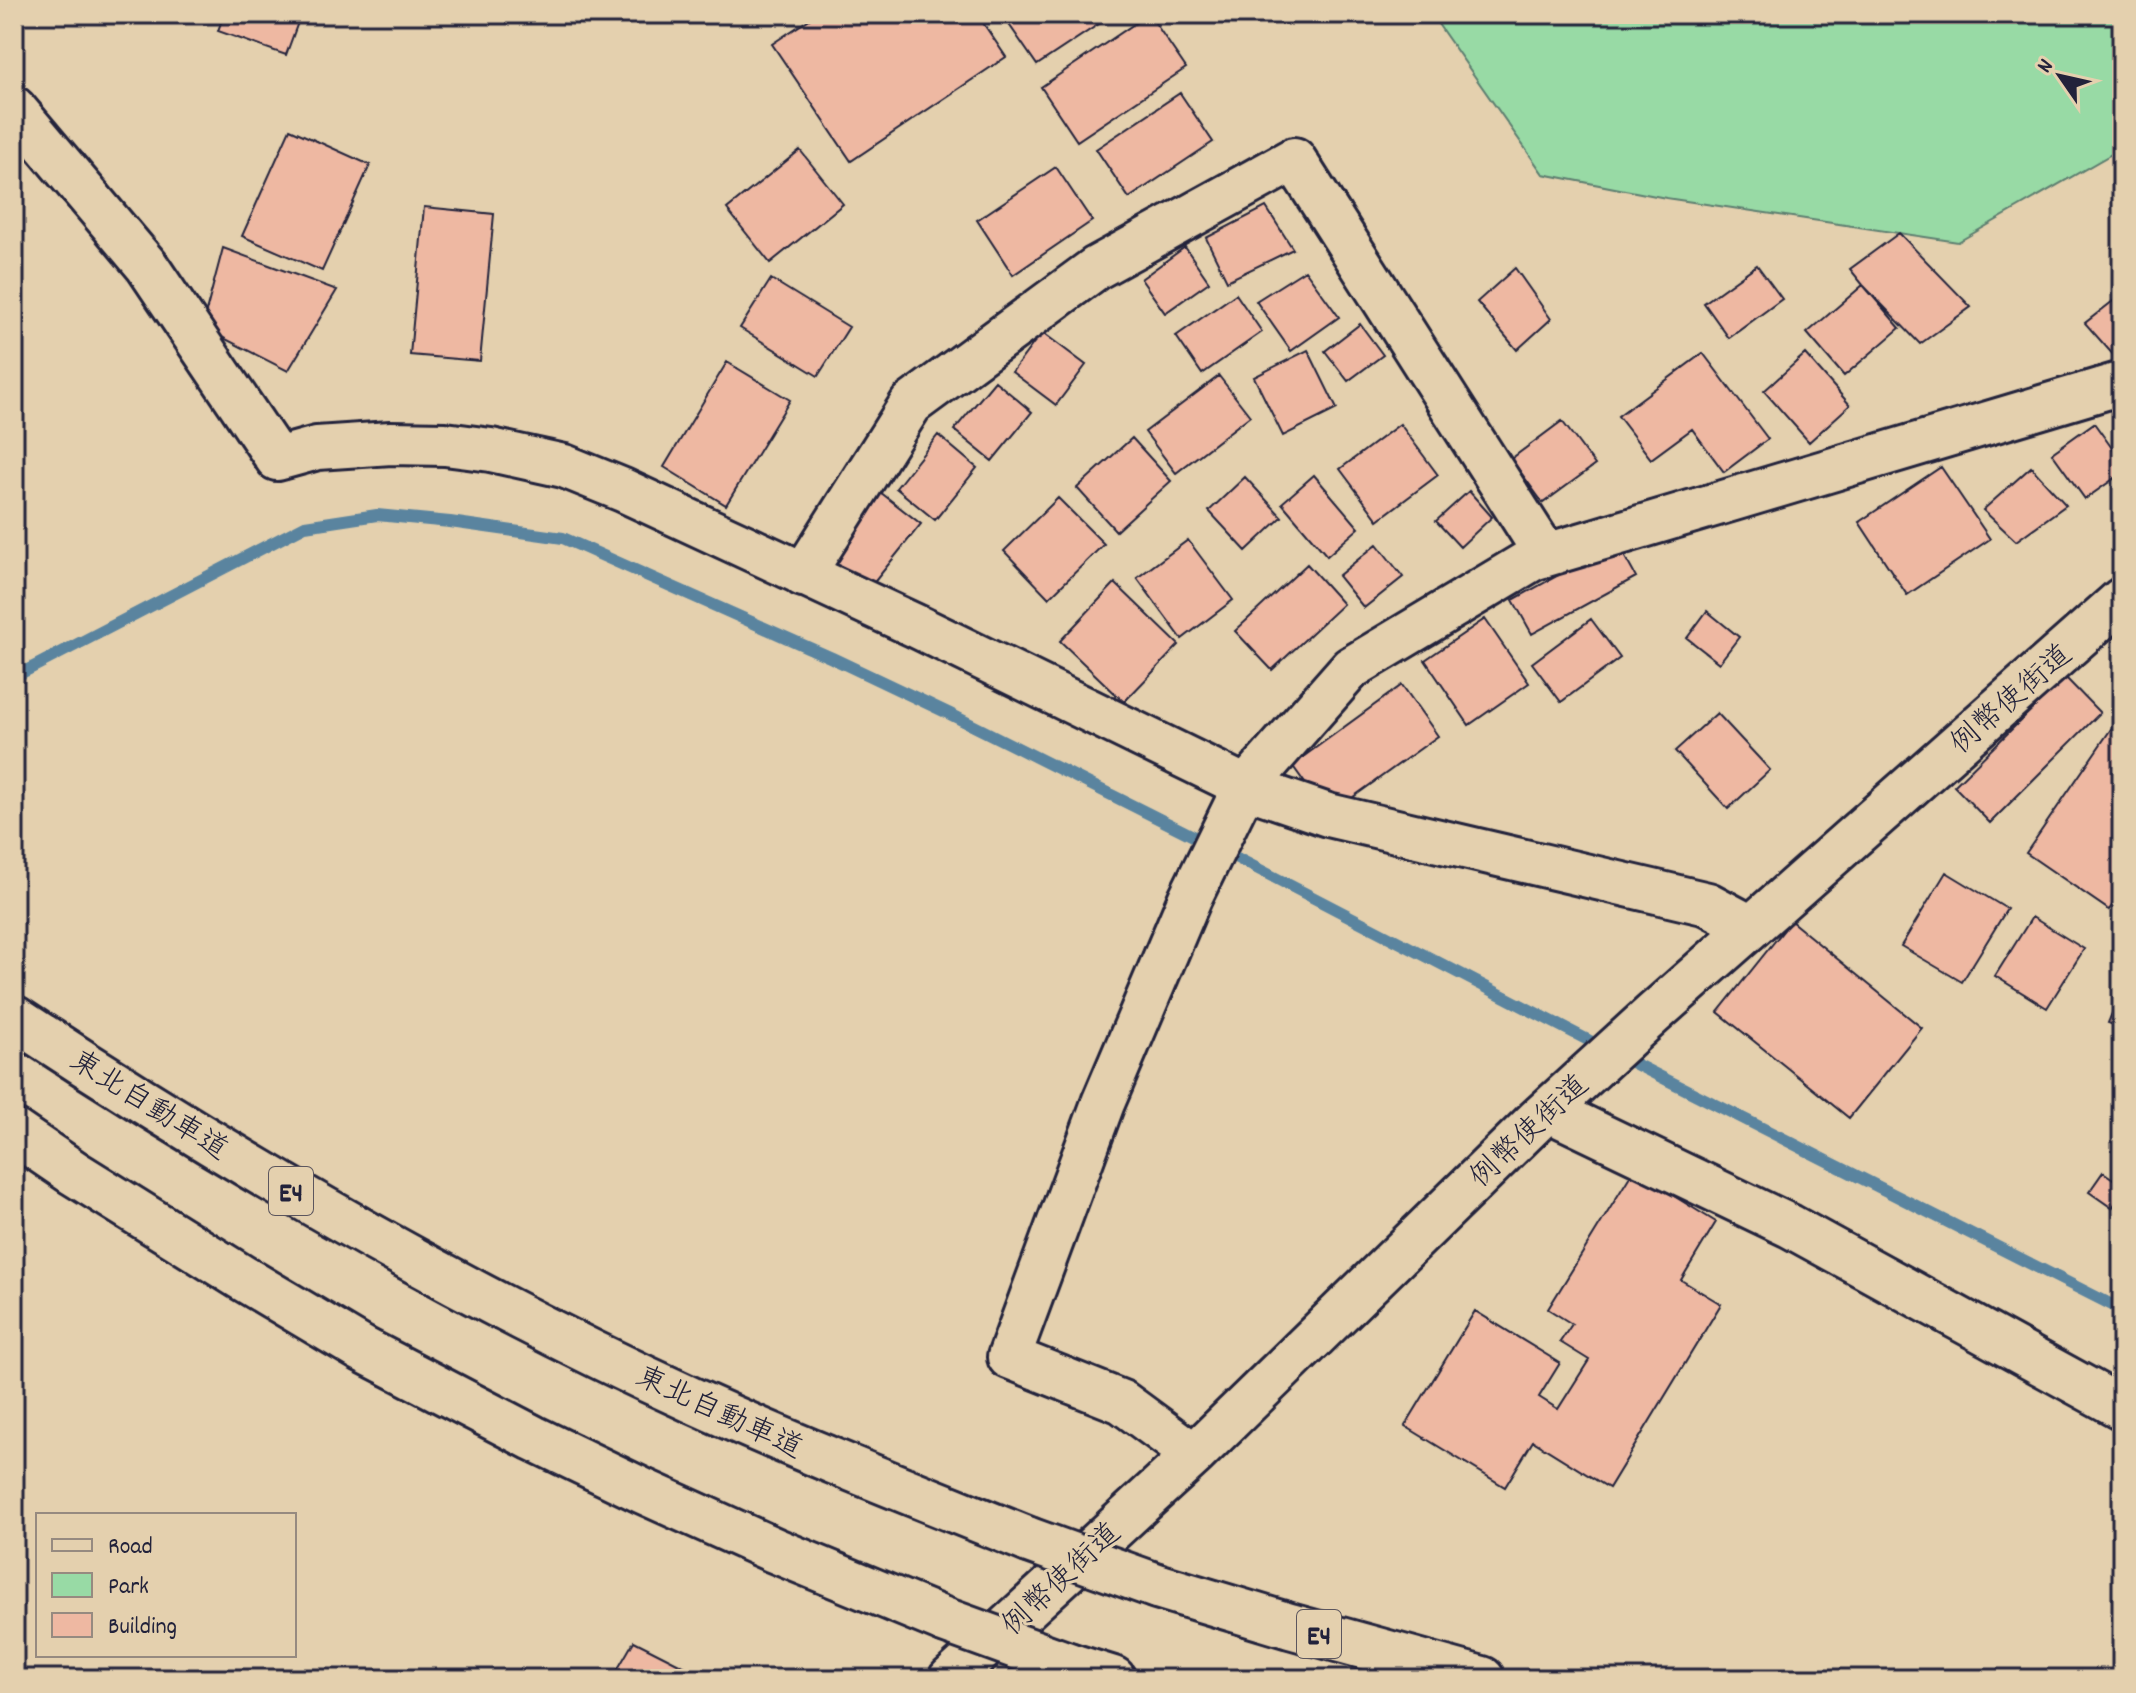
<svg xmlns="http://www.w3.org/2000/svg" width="2136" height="1693" font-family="Dekko,'Klee One',sans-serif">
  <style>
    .green { fill: #98daa5; stroke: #5d7e70; stroke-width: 2 }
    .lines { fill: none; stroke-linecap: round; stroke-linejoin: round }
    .stream { stroke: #5a849f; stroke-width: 12 }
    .building { fill: #eeb8a2; stroke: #22223b; stroke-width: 2 }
    .minor-casing { stroke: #22223b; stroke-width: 48 }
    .highway-casing { stroke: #22223b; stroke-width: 50 }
    .minor { stroke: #e4d0ae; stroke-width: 42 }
    .highway { stroke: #e4d0ae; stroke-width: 44 }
    .highway-bridge-casing { stroke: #22223b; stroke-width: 50; stroke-linecap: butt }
    .highway-bridge { stroke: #e4d0ae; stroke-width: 44 }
    .labels { text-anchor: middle; stroke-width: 6; stroke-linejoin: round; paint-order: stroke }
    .shield { fill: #e4d0ae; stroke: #5c565e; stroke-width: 2 }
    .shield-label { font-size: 28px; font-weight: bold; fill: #22223b }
    .street-label { font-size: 30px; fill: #22223b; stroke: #e4d0ae }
  </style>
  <rect width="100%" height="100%" fill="#e4d0ae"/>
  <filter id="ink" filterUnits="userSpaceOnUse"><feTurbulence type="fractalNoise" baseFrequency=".0125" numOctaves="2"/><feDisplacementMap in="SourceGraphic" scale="16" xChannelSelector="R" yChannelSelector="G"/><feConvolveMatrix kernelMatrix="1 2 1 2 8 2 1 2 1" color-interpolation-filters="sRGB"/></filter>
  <g filter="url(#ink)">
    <!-- green -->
    <path class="green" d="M 1431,14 L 2122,14 L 2122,148 L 1958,242 L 1666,198 L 1543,174 Z"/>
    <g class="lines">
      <!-- stream -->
      <path class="stream" d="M 14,677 L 305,526 L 377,515 L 450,522 L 563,538 L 832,658 L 950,714 L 1237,858 L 1584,1038 L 2122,1310"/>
    </g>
    <!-- building -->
    <path class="building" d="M 224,14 L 301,14 L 286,55 L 218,31 Z
      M 817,14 L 977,14 L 1006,57 L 851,161 L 772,44 Z
      M 1021,14 L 1114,14 L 1037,65 L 1008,23 Z
      M 1149,14 L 1186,68 L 1077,141 L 1041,87 Z
      M 1180,93 L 1213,142 L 1129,198 L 1096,149 Z
      M 290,129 L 370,165 L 322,271 L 242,236 Z
      M 800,150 L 843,204 L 770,263 L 727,209 Z
      M 1056,167 L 1092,221 L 1013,275 L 977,220 Z
      M 424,207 L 494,214 L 480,361 L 410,355 Z
      M 1266,207 L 1293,249 L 1227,281 L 1206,238 Z
      M 1899,233 L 1971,307 L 1920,344 L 1863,285 L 1850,269 Z
      M 1185,247 L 1209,282 L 1165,313 L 1141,279 Z
      M 223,248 L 337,290 L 288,371 L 202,327 Z
      M 1757,265 L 1782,299 L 1729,338 L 1704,303 Z
      M 1515,268 L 1551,319 L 1517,350 L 1477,302 Z
      M 1305,270 L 1339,317 L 1291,351 L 1256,301 Z
      M 771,279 L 849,327 L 818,376 L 740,328 Z
      M 1863,285 L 1900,328 L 1844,376 L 1807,333 Z
      M 1236,294 L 1262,332 L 1202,374 L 1176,336 Z
      M 2122,294 L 2122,353 L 2116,358 L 2085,323 Z
      M 1360,324 L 1383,355 L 1348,381 L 1325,351 Z
      M 1042,332 L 1086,365 L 1056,405 L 1012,372 Z
      M 1308,350 L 1337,409 L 1283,436 L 1254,377 Z
      M 1703,353 L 1768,439 L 1724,472 L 1692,429 L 1651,459 L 1618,416 Z
      M 1805,354 L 1850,405 L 1809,442 L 1764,391 Z
      M 727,362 L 790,400 L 726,505 L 664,467 Z
      M 1219,376 L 1250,416 L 1176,473 L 1145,432 Z
      M 995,381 L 1032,412 L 992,461 L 954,430 Z
      M 1562,421 L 1595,465 L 1543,503 L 1511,459 Z
      M 2094,423 L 2122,462 L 2122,473 L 2085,499 L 2052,453 Z
      M 1400,424 L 1438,475 L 1378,520 L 1340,469 Z
      M 938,435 L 977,468 L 935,520 L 896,488 Z
      M 1132,438 L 1171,481 L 1116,531 L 1077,488 Z
      M 1941,467 L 1990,539 L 1907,595 L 1859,522 Z
      M 2031,467 L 2066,505 L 2016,541 L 1983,510 Z
      M 1314,475 L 1359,528 L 1327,556 L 1282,503 Z
      M 1245,477 L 1282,517 L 1246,551 L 1209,511 Z
      M 1469,491 L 1492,517 L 1460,547 L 1436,521 Z
      M 880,492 L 921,524 L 868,590 L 828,558 Z
      M 1058,498 L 1104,544 L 1049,598 L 1004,551 Z
      M 1188,540 L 1233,600 L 1182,639 L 1137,578 Z
      M 1617,543 L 1636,577 L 1532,634 L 1513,600 Z
      M 1377,544 L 1403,577 L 1364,608 L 1338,576 Z
      M 1307,564 L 1343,604 L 1272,670 L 1235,631 Z
      M 1115,583 L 1179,645 L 1124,702 L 1060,641 Z
      M 1707,611 L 1739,637 L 1719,663 L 1687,638 Z
      M 1485,619 L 1529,683 L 1469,725 L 1425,660 Z
      M 1591,619 L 1620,658 L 1561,702 L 1532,663 Z
      M 2065,677 L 2100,713 L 1990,823 L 1954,786 Z
      M 1402,685 L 1438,736 L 1328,815 L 1292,765 Z
      M 1717,713 L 1770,770 L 1728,809 L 1675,751 Z
      M 2122,713 L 2122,892 L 2109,910 L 2026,853 Z
      M 1946,872 L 2007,909 L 1962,982 L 1901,946 Z
      M 2032,917 L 2084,949 L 2047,1008 L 1995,976 Z
      M 1791,921 L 1922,1028 L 1849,1118 L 1718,1012 Z
      M 2122,989 L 2122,1028 L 2108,1023 Z
      M 1633,1171 L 1716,1222 L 1681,1280 L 1721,1304 L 1609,1488 L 1533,1441 L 1505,1487 L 1405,1426 L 1475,1311 L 1560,1363 L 1539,1397 L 1558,1409 L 1589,1360 L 1560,1342 L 1572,1324 L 1548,1309 Z
      M 2103,1172 L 2122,1185 L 2122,1193 L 2112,1208 L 2089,1192 Z
      M 634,1641 L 699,1674 L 696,1679 L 612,1679 Z"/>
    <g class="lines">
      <defs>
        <path id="minor" d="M 14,108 L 147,266 L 277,459 L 317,448 L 391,443 L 445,444 L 491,450 L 564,466 L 623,490 L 918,627 L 1246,787 L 1328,815 L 1708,904 L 1751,927
          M 803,575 L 911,404 L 1096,268 L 1294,159 L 1546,555
          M 1548,1110 L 1790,1226 L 2122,1408
          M 1194,1455 L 1122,1402 L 1009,1357 L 1103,1103 L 1190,898 L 1236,804 L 1246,787 L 1351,668 L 1533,559 L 2122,383
          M 950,1679 L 1194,1455 L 1537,1120 L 1653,1014 L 2122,599"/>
        <path id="highway" d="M 14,1018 C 231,1161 457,1293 694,1401 C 804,1451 917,1495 1029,1540
          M 14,1132 L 74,1173 L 241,1277 L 362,1349 L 533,1438 L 643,1491 L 774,1550 L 944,1620
          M 1157,1586 L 1290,1626 L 1482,1679
          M 1071,1666 L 1113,1679"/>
      </defs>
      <!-- minor casing -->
      <use href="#minor" class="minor-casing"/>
      <!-- highway casing -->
      <use href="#highway" class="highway-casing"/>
      <!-- minor -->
      <use href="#minor" class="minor"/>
      <!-- highway -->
      <use href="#highway" class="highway"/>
      <defs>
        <path id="highway-bridge" d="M 1029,1540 L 1157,1586
          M 944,1620 L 1071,1666"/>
      </defs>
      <!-- highway-bridge casing -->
      <use href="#highway-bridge" class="highway-bridge-casing"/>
      <!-- highway-bridge -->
      <use href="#highway-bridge" class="highway-bridge"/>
    </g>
  </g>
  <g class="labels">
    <!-- shield labels -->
    <g class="shield">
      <rect x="269" y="1167" width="44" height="48" rx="6"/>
      <rect x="1297" y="1610" width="44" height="48" rx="6"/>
    </g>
    <g class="shield-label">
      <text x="291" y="1201">E4</text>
      <text x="1319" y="1644">E4</text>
    </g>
    <!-- street labels -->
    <g class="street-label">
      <text transform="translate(2010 698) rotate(-41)" y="10">例幣使街道</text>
      <text transform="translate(150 1104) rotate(32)" y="10">東北自動車道</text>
      <text transform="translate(1528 1130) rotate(-43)" y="10">例幣使街道</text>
      <text transform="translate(720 1411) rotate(25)" y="10">東北自動車道</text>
      <text transform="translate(1060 1578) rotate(-43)" y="10">例幣使街道</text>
    </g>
  </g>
  <!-- margin -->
  <rect width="2136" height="1693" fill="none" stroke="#e4d0ae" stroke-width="48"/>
  <rect x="24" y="24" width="2088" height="1645" fill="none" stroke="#22223b" stroke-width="3" filter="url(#ink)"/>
  <!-- legend -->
  <rect x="36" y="1513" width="260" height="144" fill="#e4d0ae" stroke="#968a80" stroke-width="2"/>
  <rect x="52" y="1539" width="40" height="12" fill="#e4d0ae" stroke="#968a80" stroke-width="2"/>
  <text x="108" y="1553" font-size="24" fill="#22223b">Road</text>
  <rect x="52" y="1573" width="40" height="24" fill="#98daa5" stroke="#968a80" stroke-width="2"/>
  <text x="108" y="1593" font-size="24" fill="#22223b">Park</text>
  <rect x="52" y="1613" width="40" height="24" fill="#eeb8a2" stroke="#968a80" stroke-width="2"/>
  <text x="108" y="1633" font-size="24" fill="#22223b">Building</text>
  <!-- north arrow -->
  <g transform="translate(2060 76) rotate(304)" stroke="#e4d0ae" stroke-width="6" paint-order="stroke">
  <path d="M0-6L14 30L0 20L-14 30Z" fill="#22223b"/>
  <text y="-12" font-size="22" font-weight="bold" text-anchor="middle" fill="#22223b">N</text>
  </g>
</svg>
